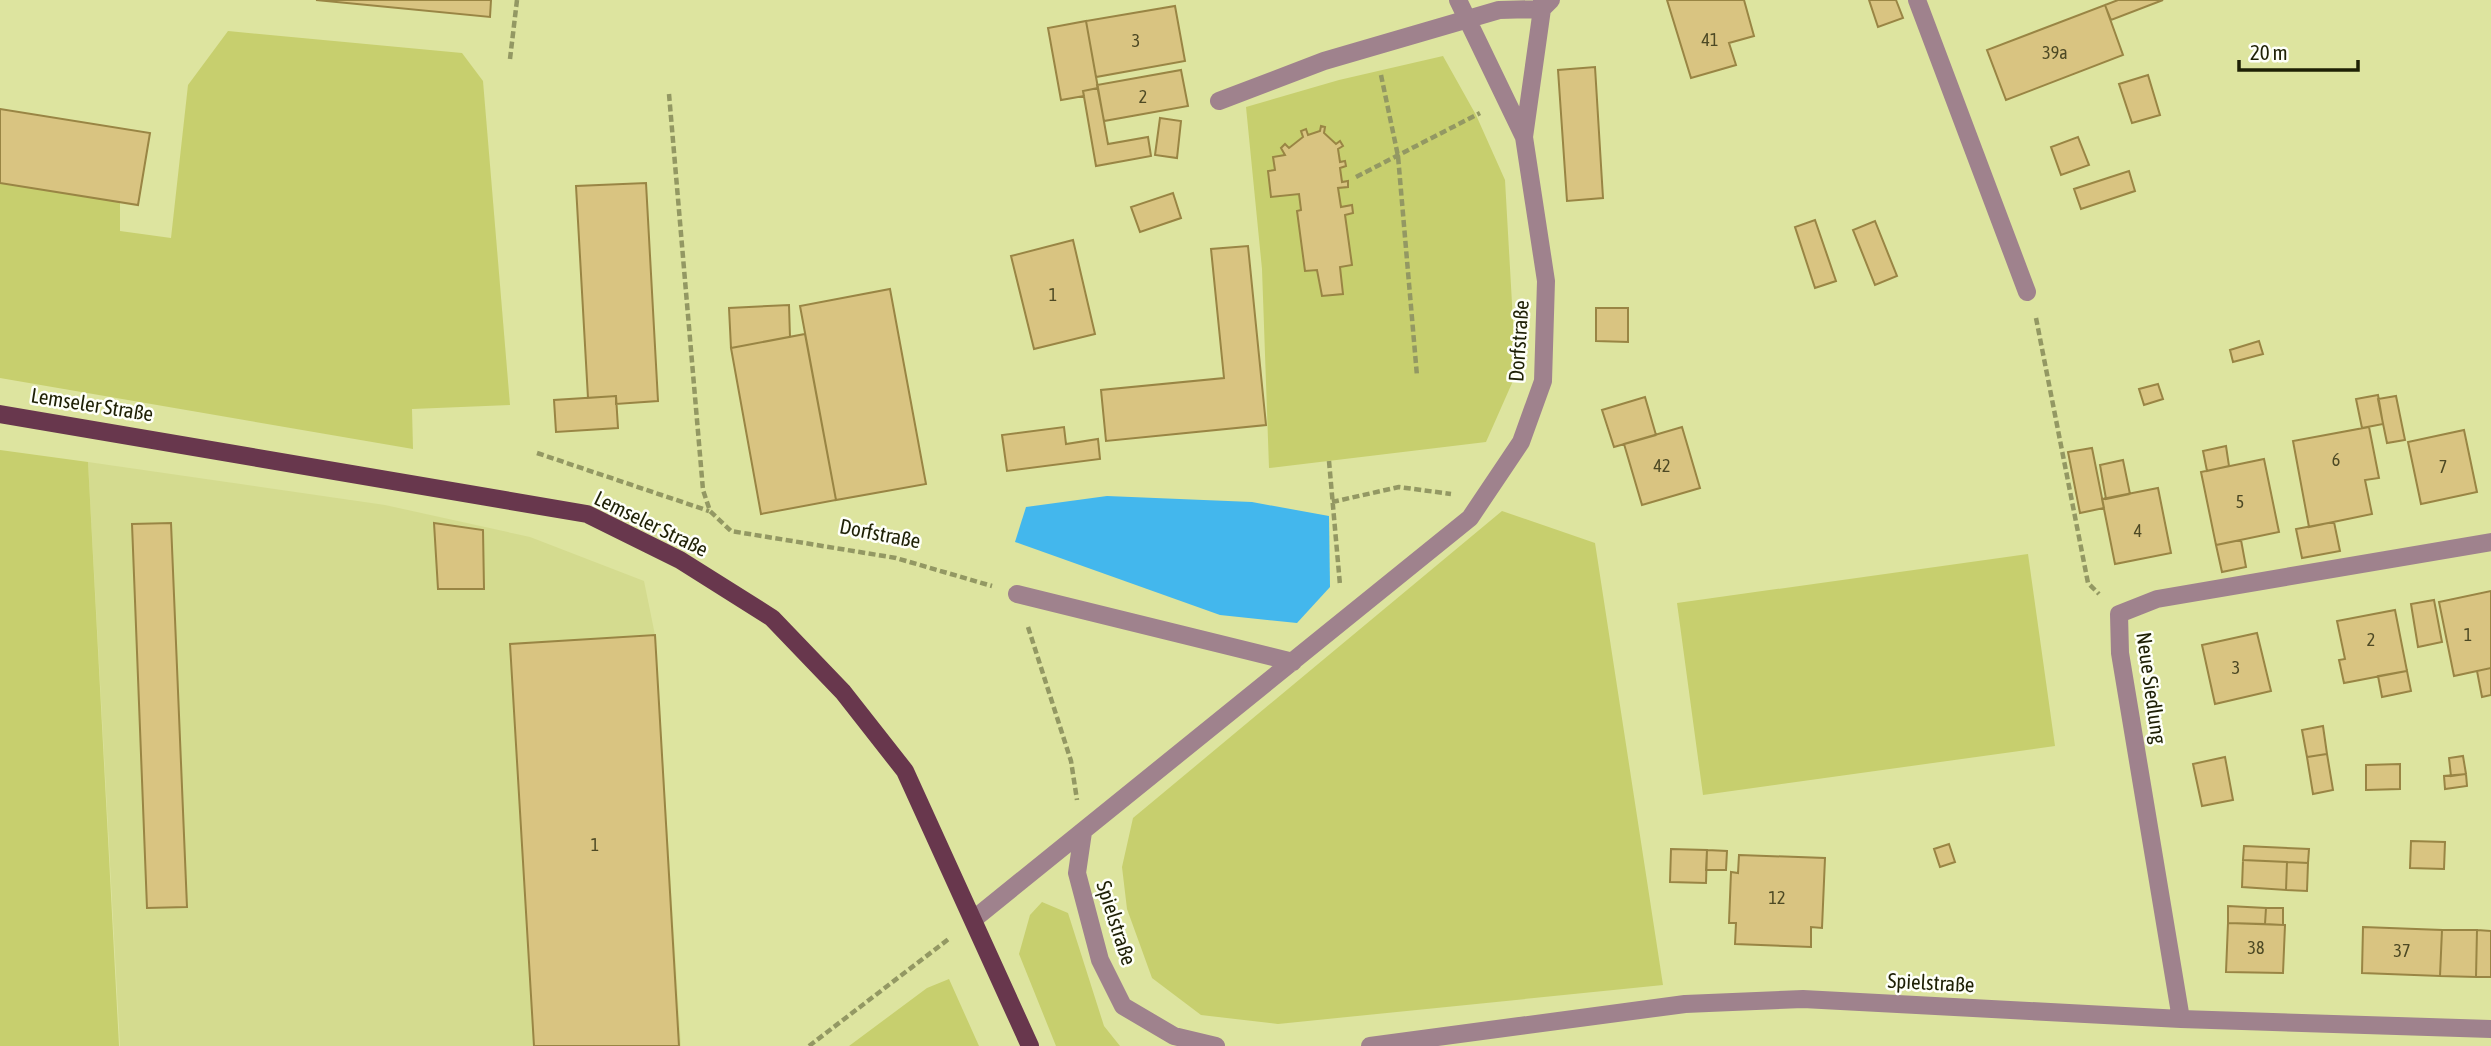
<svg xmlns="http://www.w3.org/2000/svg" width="2491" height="1046" font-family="'Asap Condensed',sans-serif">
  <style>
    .built { fill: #d4db8f }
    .green { fill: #c7cf6e }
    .water { fill: #43b7ed }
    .building { fill: #d9c481; stroke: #998544; stroke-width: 2 }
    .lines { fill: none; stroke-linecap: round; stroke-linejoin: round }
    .path { stroke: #939863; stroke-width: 4.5; stroke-dasharray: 7 3.5; stroke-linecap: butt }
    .minor { stroke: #9f828d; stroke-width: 18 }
    .major { stroke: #68374d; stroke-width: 18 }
    .labels { text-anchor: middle; stroke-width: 5; stroke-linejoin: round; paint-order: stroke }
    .number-label { font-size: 18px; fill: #4d4924 }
    .street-label { font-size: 21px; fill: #1e2005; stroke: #fefff8 }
  </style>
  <rect width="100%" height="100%" fill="#dde49f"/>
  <!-- built -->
  <path class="built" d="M 88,462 L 385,505 L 530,537 L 644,581 L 655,635 L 681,1046 L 120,1046 Z"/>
  <!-- green -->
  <path class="green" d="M 228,31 L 462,53 L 483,81 L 510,405 L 412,409 L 413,449 L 0,378 L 0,183 L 120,202 L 120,231 L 171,238 L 188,85 Z
    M 1443,56 L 1476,115 L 1505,180 L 1516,374 L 1486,442 L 1269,468 L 1262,269 L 1246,107 L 1339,80 Z
    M 0,450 L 88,462 L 119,1046 L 0,1046 Z
    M 1502,511 L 1595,543 L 1663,985 L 1278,1024 L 1201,1015 L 1152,978 L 1127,909 L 1122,867 L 1133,818 Z
    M 2028,554 L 2055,746 L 1703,795 L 1677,603 Z
    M 1042,902 L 1068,913 L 1104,1026 L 1120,1046 L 1056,1046 L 1019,954 L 1030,915 Z
    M 949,979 L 979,1046 L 849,1046 L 927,988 Z"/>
  <!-- water -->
  <path class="water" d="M 1107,496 L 1252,502 L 1329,516 L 1330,587 L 1297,623 L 1220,615 L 1015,542 L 1026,507 Z"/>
  <!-- building -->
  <path class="building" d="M 316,0 L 491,0 L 490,17 Z
    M 1667,0 L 1744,0 L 1754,36 L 1729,43 L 1736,65 L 1691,78 Z
    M 1869,0 L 1896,0 L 1903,18 L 1878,27 Z
    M 2118,0 L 2163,0 L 2111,20 L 2105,5 Z
    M 2105,5 L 2123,55 L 2006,100 L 1987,50 Z
    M 1175,6 L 1185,61 L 1096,77 L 1086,21 Z
    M 1086,21 L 1098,88 L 1083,91 L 1084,96 L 1061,100 L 1048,28 Z
    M 1595,67 L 1603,198 L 1567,201 L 1558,70 Z
    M 1181,70 L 1188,106 L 1104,121 L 1097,85 Z
    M 2148,75 L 2160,115 L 2132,123 L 2119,84 Z
    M 1098,88 L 1108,144 L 1148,137 L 1151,156 L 1096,166 L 1083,91 Z
    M 0,109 L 150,133 L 138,205 L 0,183 Z
    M 1160,118 L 1181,121 L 1177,158 L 1155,155 Z
    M 1321,126 L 1325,127 L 1324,133 L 1336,144 L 1340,141 L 1343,146 L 1338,149 L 1340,162 L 1345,161 L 1346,166 L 1340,168 L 1342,182 L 1348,181 L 1348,187 L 1338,188 L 1341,207 L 1352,205 L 1353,213 L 1345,215 L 1352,265 L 1340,267 L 1343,294 L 1322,296 L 1317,270 L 1305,271 L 1297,211 L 1301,210 L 1299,194 L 1271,197 L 1268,171 L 1275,170 L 1273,157 L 1285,155 L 1281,148 L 1285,144 L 1289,148 L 1303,137 L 1301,131 L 1306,129 L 1308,135 L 1320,131 Z
    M 2078,137 L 2089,165 L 2061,175 L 2051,147 Z
    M 2129,171 L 2135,191 L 2081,209 L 2074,189 Z
    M 646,183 L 658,401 L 616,404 L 616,396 L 588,398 L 576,186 Z
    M 1173,193 L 1181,218 L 1140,232 L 1131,207 Z
    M 1815,220 L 1836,281 L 1815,288 L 1795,227 Z
    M 1875,221 L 1897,276 L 1875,285 L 1853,230 Z
    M 1073,240 L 1095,334 L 1034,349 L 1011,256 Z
    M 1248,246 L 1266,425 L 1106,441 L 1101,390 L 1224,378 L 1211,249 Z
    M 890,289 L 926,484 L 836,500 L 800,306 Z
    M 789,305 L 790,337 L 731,348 L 729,308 Z
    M 1596,308 L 1628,308 L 1628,342 L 1596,341 Z
    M 805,334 L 836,500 L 761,514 L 731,348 Z
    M 2259,341 L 2263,354 L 2233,362 L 2230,350 Z
    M 2158,384 L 2163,399 L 2144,405 L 2139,389 Z
    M 2378,395 L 2383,424 L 2362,428 L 2356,399 Z
    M 616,396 L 618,428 L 556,432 L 554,400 Z
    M 2396,396 L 2405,440 L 2387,443 L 2378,399 Z
    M 1645,397 L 1656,435 L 1614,447 L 1602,410 Z
    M 1064,427 L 1066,444 L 1098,439 L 1100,459 L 1007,471 L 1002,435 Z
    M 1682,427 L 1700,488 L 1642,505 L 1624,444 Z
    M 2369,427 L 2379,478 L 2365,480 L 2372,514 L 2309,527 L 2293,441 Z
    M 2464,430 L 2477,492 L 2421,504 L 2408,442 Z
    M 2226,446 L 2229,466 L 2207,471 L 2203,451 Z
    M 2092,448 L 2104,508 L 2080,513 L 2068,452 Z
    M 2264,459 L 2279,532 L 2216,545 L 2201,472 Z
    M 2123,460 L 2130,494 L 2106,499 L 2100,465 Z
    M 2158,488 L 2171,553 L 2115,564 L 2102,499 Z
    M 2334,522 L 2340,551 L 2302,558 L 2296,529 Z
    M 171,523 L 187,907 L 147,908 L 132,524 Z
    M 434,523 L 483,530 L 484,589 L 438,589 Z
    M 2241,540 L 2246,567 L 2222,572 L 2216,545 Z
    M 2491,591 L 2491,668 L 2454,676 L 2439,602 Z
    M 2434,600 L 2442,642 L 2418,647 L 2411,604 Z
    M 2395,610 L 2407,671 L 2344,683 L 2339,660 L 2345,659 L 2337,621 Z
    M 2257,633 L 2271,691 L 2215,704 L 2202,645 Z
    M 655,635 L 679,1046 L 534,1046 L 510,644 Z
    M 2491,668 L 2491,695 L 2482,697 L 2477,671 Z
    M 2407,671 L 2411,691 L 2382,697 L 2378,676 Z
    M 2323,726 L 2327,754 L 2307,757 L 2302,730 Z
    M 2327,754 L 2333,790 L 2313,794 L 2307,757 Z
    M 2463,756 L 2466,774 L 2451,776 L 2449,758 Z
    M 2225,757 L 2233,800 L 2202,806 L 2193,764 Z
    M 2400,764 L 2400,789 L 2366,790 L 2366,765 Z
    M 2466,774 L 2467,786 L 2445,789 L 2444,776 Z
    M 2411,841 L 2445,842 L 2444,869 L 2410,868 Z
    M 1949,844 L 1955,862 L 1940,867 L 1934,849 Z
    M 2244,846 L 2309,849 L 2308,863 L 2243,860 Z
    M 1671,849 L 1707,850 L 1706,883 L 1670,882 Z
    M 1707,850 L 1727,851 L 1726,870 L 1706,870 Z
    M 1739,855 L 1825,858 L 1822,928 L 1811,927 L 1811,947 L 1735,944 L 1736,923 L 1729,923 L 1731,872 L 1738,873 Z
    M 2243,860 L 2287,862 L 2286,890 L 2242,887 Z
    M 2287,862 L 2308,863 L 2307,891 L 2286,890 Z
    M 2228,906 L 2266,908 L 2265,924 L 2228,923 Z
    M 2266,908 L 2283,908 L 2283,925 L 2265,924 Z
    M 2228,923 L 2285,925 L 2283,973 L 2226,972 Z
    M 2363,927 L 2442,930 L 2440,976 L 2362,973 Z
    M 2442,930 L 2477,930 L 2476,977 L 2440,976 Z
    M 2477,930 L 2491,931 L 2491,977 L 2476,977 Z"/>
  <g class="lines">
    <!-- path -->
    <path class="path" d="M 510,59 L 517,0
      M 1381,75 L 1398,156 L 1417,376
      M 669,94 L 703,490 L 710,511 L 731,531 L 896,558 L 992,586
      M 1356,177 L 1480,113
      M 2036,318 L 2088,583 L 2099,594
      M 537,453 L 709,511
      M 1329,461 L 1340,585
      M 1332,502 L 1399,487 L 1451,494
      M 1028,627 L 1071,761 L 1077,800
      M 809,1046 L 950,938"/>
    <!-- minor -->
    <path class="minor" d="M 1458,0 L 1524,137
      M 1917,0 L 2027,292
      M 1219,101 L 1324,61 L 1499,10 L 1542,9 L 1542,0
      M 1017,594 L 1293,662
      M 1083,832 L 1077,873 L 1100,960 L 1123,1006 L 1174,1036 L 1216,1046
      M 974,919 L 1470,518 L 1521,442 L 1543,381 L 1546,281 L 1524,137 L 1542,9 L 1551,0
      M 2181,1019 L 2120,653 L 2119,614 L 2157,599 L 2491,542
      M 1370,1046 L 1685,1004 L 1803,999 L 2181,1019 L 2491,1029"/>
    <!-- major -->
    <path class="major" d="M 0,414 L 587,514 L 680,560 L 772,618 L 843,692 L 905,771 L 1030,1046"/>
  </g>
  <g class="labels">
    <!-- number labels -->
    <g class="number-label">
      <text x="1710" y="46">41</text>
      <text x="1136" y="47">3</text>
      <text x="2055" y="59">39a</text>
      <text x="1143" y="103">2</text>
      <text x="1053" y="301">1</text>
      <text x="2336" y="466">6</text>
      <text x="1662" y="472">42</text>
      <text x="2443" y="473">7</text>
      <text x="2240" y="508">5</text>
      <text x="2138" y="537">4</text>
      <text x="2468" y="641">1</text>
      <text x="2371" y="646">2</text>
      <text x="2236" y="674">3</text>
      <text x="595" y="851">1</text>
      <text x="1777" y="904">12</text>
      <text x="2256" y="954">38</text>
      <text x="2402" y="957">37</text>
    </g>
    <!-- street labels -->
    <g class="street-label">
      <text transform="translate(1519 341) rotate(-86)" y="7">Dorfstraße</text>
      <text transform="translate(92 405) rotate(9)" y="7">Lemseler Straße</text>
      <text transform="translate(651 524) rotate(26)" y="7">Lemseler Straße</text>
      <text transform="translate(880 534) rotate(11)" y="7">Dorfstraße</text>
      <text transform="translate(2151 688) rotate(82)" y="7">Neue Siedlung</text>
      <text transform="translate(1116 923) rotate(72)" y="7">Spielstraße</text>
      <text transform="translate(1931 983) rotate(3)" y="7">Spielstraße</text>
    </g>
  </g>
  <!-- scale -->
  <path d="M2239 60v10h119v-10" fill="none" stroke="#1e2005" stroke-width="3.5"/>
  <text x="2250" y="60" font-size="21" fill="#1e2005" stroke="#fefff8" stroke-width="5" paint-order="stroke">20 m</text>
</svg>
